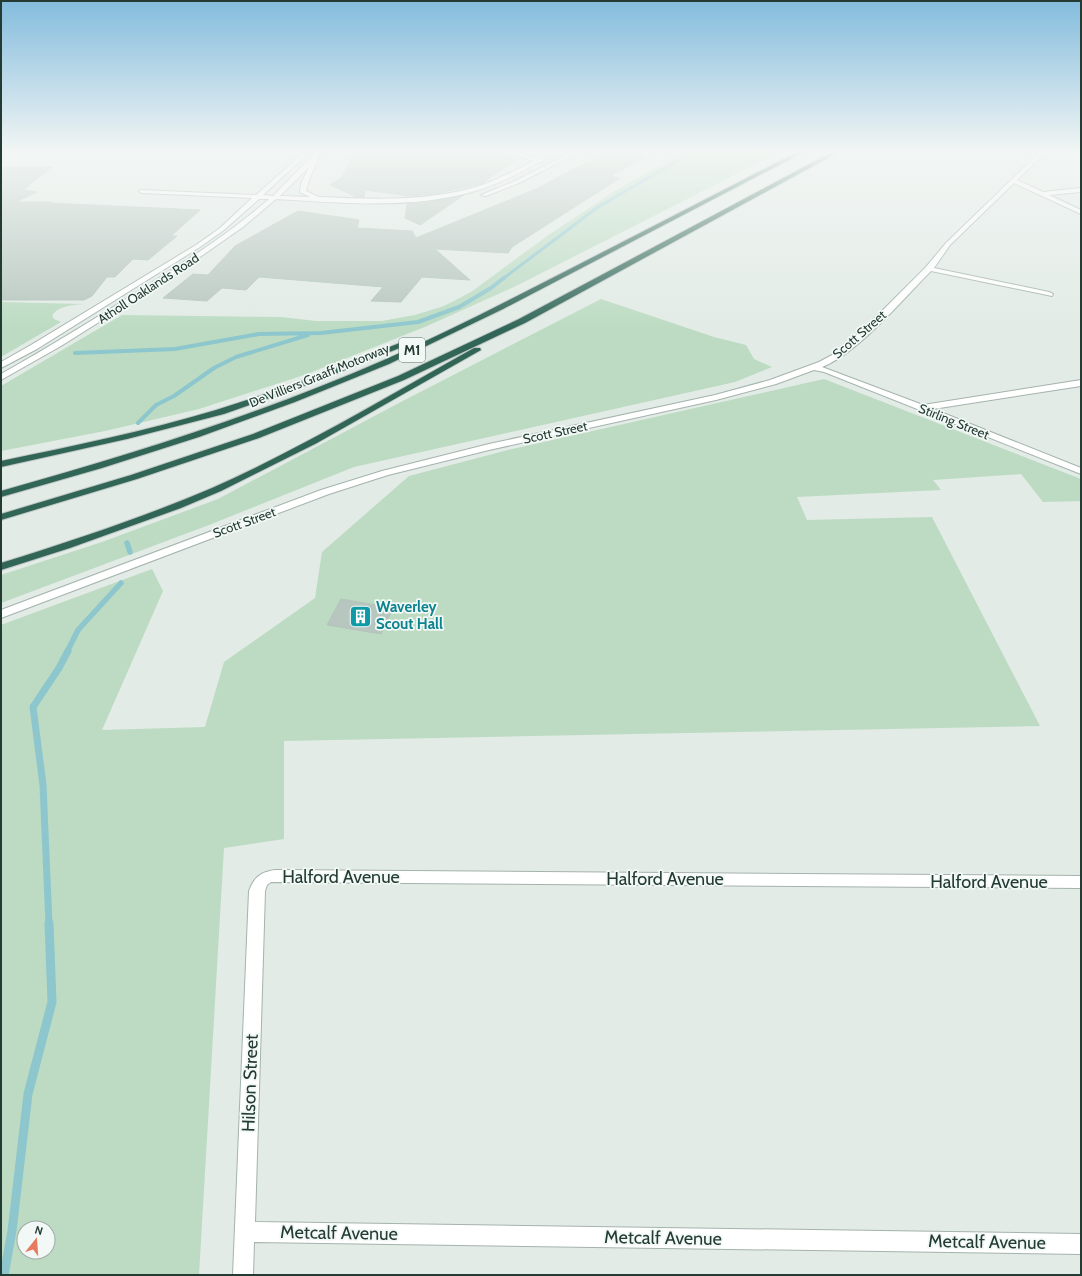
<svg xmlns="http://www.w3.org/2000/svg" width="1082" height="1276" font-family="Cabin,sans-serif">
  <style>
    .green { fill: #bcdbc2; fill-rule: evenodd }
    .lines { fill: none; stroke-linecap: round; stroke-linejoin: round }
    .stream-far4 { stroke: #8dc7cd; stroke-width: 3 }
    .stream-far3 { stroke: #8dc7cd; stroke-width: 4 }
    .stream-far2 { stroke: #8dc7cd; stroke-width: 5.5 }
    .stream-far1 { stroke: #8dc7cd; stroke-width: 7 }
    .stream { stroke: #8dc7cd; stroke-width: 9 }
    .building { fill: #b7c6bf; stroke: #b5c4bd }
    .minor-casing { stroke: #a5b3ad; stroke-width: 2 }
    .highway-casing { stroke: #c1c8c6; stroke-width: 2 }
    .minor { fill: #fff; fill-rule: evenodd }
    .highway { fill: #316657; fill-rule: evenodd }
    .labels { text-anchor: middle; stroke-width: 3.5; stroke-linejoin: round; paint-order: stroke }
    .far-street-label { font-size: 13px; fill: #233b33; stroke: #f2f8f5 }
    .shield { fill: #f2f8f5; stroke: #61746d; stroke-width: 1 }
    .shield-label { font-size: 14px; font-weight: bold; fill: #233b33 }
    .culture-label { font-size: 15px; font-weight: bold; fill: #0d838f; stroke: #f2f8f5; text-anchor: start }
    .near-street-label { font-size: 18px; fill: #233b33; stroke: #f2f8f5 }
  </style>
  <rect width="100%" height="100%" fill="#e2ebe6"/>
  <!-- green -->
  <path class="green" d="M 685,152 L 780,152 L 516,286 L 427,326 L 307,374 L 199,409 L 105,431 L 1,451 L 1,386 L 122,315 L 281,317 L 316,321 L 382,321 L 415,315 L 444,306 L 471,292 L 547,236 L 618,189 Z
    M 601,299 L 714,337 L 746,345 L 754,359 L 772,367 L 735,382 L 354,467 L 209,525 L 1,603 L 1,575 L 102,542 L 218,499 L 397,404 Z
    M 1,302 L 84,304 C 73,305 57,306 52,316 L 54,319 L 61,322 L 1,357 Z
    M 824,379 L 1081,479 L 1081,501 L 1043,502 L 1021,474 L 933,480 L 941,490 L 797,497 L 807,520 L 932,517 L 1040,726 L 284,741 L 284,839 L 224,848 L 199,1275 L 1,1275 L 1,625 L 152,569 L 163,591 L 102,730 L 205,727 L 224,662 L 315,598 L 322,552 L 409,476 L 508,450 ZM 24,1228 L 48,1228 L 48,1252 L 24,1252 Z"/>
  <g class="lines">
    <!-- stream-far4 -->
    <path class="stream-far4" d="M 504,278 L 598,207 L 693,152"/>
    <!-- stream-far3 -->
    <path class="stream-far3" d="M 75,353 L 175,349 L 259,334 L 321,333 L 418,322 L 459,307 L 491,288 L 505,277
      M 138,423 L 156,405 L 174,396 L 214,368 L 236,357 L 308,335"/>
    <!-- stream-far2 -->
    <path class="stream-far2" d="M 127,543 L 130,552
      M 67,652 L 78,630 L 121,583"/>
    <!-- stream-far1 -->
    <path class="stream-far1" d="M 49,924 L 43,785 L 33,707 L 59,668 L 68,651"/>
    <!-- stream -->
    <path class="stream" d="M 4,1275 L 12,1231 L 28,1094 L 52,1002 L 49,923"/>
  </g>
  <!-- building -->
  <path class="building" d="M 437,152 L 499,152 L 518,158 L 481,184 L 434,194 L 409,196 L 365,190 L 364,197 L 357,197 L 330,185 L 341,178 L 351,160 L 353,154 Z
    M 606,152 L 654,152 L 611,176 L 620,178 L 512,247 L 508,253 L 435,249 L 470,280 L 422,277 L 401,302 L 371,301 L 383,287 L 259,277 L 246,290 L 222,288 L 207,301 L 163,298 L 193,274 L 208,275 L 235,246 L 298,211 L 359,220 L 357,228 L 412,231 L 416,238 L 536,189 Z
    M 1,167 L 52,167 L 23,190 L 37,192 L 16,202 L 51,202 L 50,203 L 200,210 L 171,236 L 177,236 L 148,260 L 133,259 L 115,277 L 107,277 L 92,296 L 84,300 L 1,300 Z
    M 464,195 L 420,225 L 405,218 L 407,204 L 429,202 Z
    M 341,599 L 393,608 L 381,634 L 327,625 Z"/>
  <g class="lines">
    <defs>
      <path id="minor" d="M 304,152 L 310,152 L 263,195 L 273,196 L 316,152 L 322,152 L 317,158 L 318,159 L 309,180 L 306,191 L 317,196 L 318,197 C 369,199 422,202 472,188 C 494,182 514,171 534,161 L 523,158 L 515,152 C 523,152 530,157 538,159 L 551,152 L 558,152 L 543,160 L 543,162 L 539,162 C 520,173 500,183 479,190 C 414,210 342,203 276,199 L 243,227 L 177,273 L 61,346 L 1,380 L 1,374 C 49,347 96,318 142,289 C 186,261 230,233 269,199 L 259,199 L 224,230 L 200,247 L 37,349 L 1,368 L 1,362 L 31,345 L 196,245 L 220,228 L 252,198 L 142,193 L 139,191 L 140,190 L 256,195 ZM 309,167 L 301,184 L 300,192 L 310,197 L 280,196 Z
        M 572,152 L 579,152 L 519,183 L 486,196 L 481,195 L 515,181 Z
        M 1040,152 L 1046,152 L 1017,180 L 1043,192 L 1081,188 L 1081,192 L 1049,195 L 1081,210 L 1081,214 L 1014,183 L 950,245 L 934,268 L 1049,292 L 1053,294 L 1052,296 L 931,271 C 903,299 858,353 822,367 L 923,405 L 1081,380 L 1081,386 L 933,409 L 1081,468 L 1081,474 L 824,372 L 814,370 L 776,384 L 716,400 L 489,450 L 388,475 L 329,494 L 1,618 L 1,610 L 321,490 L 382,471 L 489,444 L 715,395 L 770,380 L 819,362 L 834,354 L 864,329 L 926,267 L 946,243 Z
        M 275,870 L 1081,876 L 1081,888 L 271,882 L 267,885 L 265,891 L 255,1222 L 1081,1234 L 1081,1254 L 254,1242 L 253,1275 L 233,1275 L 249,891 C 254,877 261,872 275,870 Z"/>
      <path id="highway" d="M 797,152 L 804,152 L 503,309 L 389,364 L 295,402 L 199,437 L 102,468 L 1,497 L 1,491 C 131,455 260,414 384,360 C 446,333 505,302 564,272 C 642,232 720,192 797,152 Z
        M 832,152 L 839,152 L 525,323 L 404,380 L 259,438 L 137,479 L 1,520 L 1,514 L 131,475 L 253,434 L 398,376 L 519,319 Z
        M 410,339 L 413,339 L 417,341 L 315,382 L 224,414 L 127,439 L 1,467 L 1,461 C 73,446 146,431 216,410 C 282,390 346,364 410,339 Z
        M 474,348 L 480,348 L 481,350 L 317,443 L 221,491 L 181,508 L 70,548 L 1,570 L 1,563 C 72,541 144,517 212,488 C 302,448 388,396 474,348 Z"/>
    </defs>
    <!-- minor casing -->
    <use href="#minor" class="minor-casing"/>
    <!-- highway casing -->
    <use href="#highway" class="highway-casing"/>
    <!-- minor -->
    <use href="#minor" class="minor"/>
    <!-- highway -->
    <use href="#highway" class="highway"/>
  </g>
  <!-- sky -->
  <linearGradient id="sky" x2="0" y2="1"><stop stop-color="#83bcdd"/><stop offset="0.46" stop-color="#f2f6f4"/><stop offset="1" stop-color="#f2f6f4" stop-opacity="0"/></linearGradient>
  <rect width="1082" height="330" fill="url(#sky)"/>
  <!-- icons -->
  <defs>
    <symbol id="building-square" viewBox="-11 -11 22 22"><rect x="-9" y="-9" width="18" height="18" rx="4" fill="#0f9aa8" stroke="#f2f8f5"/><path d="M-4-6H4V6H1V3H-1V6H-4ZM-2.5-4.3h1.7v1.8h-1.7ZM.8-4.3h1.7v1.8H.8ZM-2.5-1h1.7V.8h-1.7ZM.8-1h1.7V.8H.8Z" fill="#fff"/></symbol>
  </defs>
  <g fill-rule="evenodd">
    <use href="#building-square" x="348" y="604" width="25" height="25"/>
  </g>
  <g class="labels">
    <!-- far-street labels -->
    <g class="far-street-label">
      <text transform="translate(148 288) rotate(-33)" y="5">Atholl Oaklands Road</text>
      <text transform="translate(859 334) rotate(-41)" y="5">Scott Street</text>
      <text transform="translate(319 375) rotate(-22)" y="5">De Villiers Graaff Motorway</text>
      <text transform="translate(954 421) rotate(22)" y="5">Stirling Street</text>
      <text transform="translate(555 432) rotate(-12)" y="5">Scott Street</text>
      <text transform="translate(244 522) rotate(-20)" y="5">Scott Street</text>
    </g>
    <!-- shield labels -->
    <rect class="shield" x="399" y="338" width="26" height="24" rx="3"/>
    <g class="shield-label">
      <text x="412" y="355">M1</text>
    </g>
    <!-- culture labels -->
    <g class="culture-label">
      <text x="376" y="612">Waverley<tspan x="376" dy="17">Scout Hall</tspan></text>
    </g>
    <!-- near-street labels -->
    <g class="near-street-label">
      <text x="341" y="883">Halford Avenue</text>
      <text x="665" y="885">Halford Avenue</text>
      <text x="989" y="888">Halford Avenue</text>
      <text transform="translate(250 1083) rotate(-88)" y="6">Hilson Street</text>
      <text transform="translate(339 1233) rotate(1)" y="6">Metcalf Avenue</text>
      <text transform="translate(663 1238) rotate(1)" y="6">Metcalf Avenue</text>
      <text transform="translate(987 1242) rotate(1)" y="6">Metcalf Avenue</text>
    </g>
  </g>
  <!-- border -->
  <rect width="1082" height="1276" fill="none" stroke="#233b33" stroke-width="4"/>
  <!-- north arrow -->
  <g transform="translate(36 1240) rotate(17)"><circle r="19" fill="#f2f8f5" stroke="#9faca7"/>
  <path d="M0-3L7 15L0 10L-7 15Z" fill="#e97a62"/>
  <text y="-6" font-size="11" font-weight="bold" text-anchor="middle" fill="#233b33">N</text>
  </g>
</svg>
